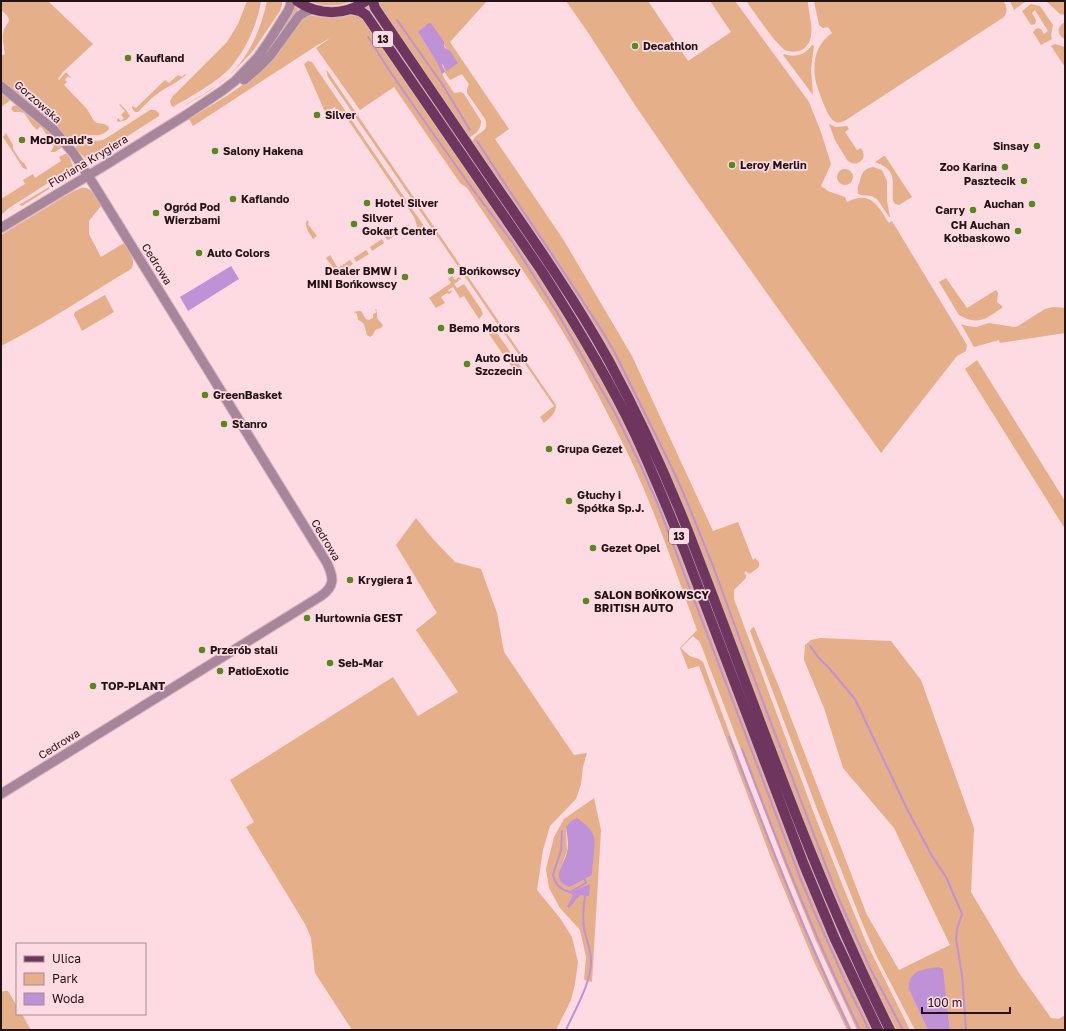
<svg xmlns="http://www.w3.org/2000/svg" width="1066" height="1031" font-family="'Golos Text',sans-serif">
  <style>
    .green { fill: #e5af89; fill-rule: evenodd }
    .water { fill: #bf91d7 }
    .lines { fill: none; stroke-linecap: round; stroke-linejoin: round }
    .stream { stroke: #bf91d7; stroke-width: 2 }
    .minor-casing { stroke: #d6b7bd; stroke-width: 11 }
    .major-casing { stroke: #d6b7bd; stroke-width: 12 }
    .minor { stroke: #a7869b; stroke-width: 9 }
    .major { stroke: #6e365e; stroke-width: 10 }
    .poi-dot { fill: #55881e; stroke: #fedbe2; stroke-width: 1.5 }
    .labels { text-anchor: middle; stroke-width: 3.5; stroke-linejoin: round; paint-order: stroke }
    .shield { fill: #fedbe2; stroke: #644f54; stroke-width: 1 }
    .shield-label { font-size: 10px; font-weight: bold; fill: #221317 }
    .poi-label { font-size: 11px; font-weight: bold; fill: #221317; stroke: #fedbe2; text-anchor: start }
    .street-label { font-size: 11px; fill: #221317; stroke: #fedbe2 }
  </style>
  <rect width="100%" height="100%" fill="#fedbe2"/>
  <!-- green -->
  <path class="green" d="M 1,1 L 48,1 L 93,44 L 63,72 L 58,79 L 59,80 L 66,72 L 71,78 L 70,78 L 68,76 L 65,80 L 67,82 L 64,85 L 87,109 L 94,121 L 97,123 L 104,124 L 108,126 L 109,129 C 102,138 92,134 81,136 C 77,137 73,140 69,141 L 32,108 L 33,106 L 1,80 L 1,56 L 5,54 C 4,47 2,40 3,34 C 4,21 17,23 1,10 Z
    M 247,1 L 261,1 C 257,25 246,50 230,68 C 216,83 191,96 173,107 L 171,105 L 170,101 L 173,96 L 227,42 L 238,24 Z
    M 267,1 L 282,1 L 282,5 L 280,11 L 253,51 L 233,72 L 211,90 L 181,108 C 196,98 212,90 225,79 C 248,60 261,30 267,1 Z
    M 309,1 L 352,1 C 338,7 323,7 309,1 Z
    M 379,1 L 487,1 L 450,42 L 509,129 L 495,139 L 563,239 L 632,356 L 713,531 L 738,522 L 753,560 L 755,558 L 759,562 L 759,567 L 751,573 L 749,574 L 746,571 L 744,573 L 746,575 L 746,578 L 734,590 L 734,599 L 813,811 L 844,889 L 866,942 L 910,1030 L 897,1030 L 870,979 L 839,912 L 647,425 L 472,142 C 475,132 491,133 485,119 L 467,93 L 467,89 L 469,84 L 462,74 L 450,80 C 446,74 442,69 441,63 L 444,68 L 448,51 L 444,45 L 418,32 L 437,63 L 444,78 L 454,93 L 461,92 L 464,94 L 481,121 C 481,129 477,133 470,137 L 466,135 L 381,10 Z
    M 566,1 L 648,1 L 688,61 L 731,32 L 710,1 L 735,1 L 809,102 L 821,132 L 831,164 L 821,186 L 828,191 L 845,197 L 847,202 C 850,201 855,198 859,198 C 875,196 881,212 889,223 L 892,221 L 967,345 L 966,351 L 957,356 L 881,453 L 687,181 L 635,105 L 589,34 Z
    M 746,1 L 808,1 C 808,12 813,24 811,35 C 811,41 807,47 802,50 C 797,52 792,52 787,51 C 777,47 754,11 746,1 Z
    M 814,1 L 1003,1 C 1007,6 1008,11 1004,17 L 846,120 C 842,122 838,124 834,121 C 827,117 819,91 816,83 C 812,63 815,45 832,33 L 828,27 L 823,28 L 819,25 Z
    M 1010,1 L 1025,1 L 1025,2 L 1014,10 Z
    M 1046,1 L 1065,1 L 1065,15 L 1060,14 Z
    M 370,4 L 547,266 L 598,350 L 650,450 L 885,1030 L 882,1030 L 829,917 L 623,403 L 364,9 L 364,8 Z
    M 1031,4 L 1040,6 L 1053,25 L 1051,35 L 1052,39 L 1041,45 L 1033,32 L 1037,28 L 1041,29 L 1044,34 L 1048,31 L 1035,10 L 1032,13 L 1036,20 L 1035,24 L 1031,25 L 1022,11 Z
    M 295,6 L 298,9 L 281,35 L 264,58 L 269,46 Z
    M 351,15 L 358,16 L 364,20 L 537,273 L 554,298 L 604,383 L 641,455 L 672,527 L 801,872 L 839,959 L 873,1030 L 857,1030 L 816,941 L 785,865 L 701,645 L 699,641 L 693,636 L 681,648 C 684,651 687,654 690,656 C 694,658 699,658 703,662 C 732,740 761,820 793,897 C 811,942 831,986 852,1030 L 847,1030 L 815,964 L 771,858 L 699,666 L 688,669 L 680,648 L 697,630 C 672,562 649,492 615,428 C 596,391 577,354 555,319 C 527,275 496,232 467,188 L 460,183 L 394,87 L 360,110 L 316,48 L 332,37 L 316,46 L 193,126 L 189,119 C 218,101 248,85 272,60 C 276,55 280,50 283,45 C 289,36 295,21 306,17 C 313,14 320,18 327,18 C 335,18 343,17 351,15 Z
    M 1065,22 L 1065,39 C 1056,35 1057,26 1065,22 Z
    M 1055,44 L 1065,47 L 1065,67 L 1051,46 Z
    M 812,45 L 814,46 L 811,69 L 813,95 L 783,55 L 784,54 C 795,58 805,55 812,45 Z
    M 308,61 L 312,62 L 316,68 L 424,226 L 413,234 L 410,230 L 413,229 L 417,231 L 418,229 L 414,217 L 344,114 L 341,112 L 337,112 L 335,107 L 325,112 L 304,64 Z
    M 326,69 L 556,405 C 556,413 550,418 544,423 L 540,417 L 554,406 L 328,77 Z
    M 185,74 L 186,75 C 177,83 166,87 157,94 C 150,99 144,106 138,112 L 135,112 L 132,108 L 132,106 L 136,108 L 165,80 L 169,83 L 178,75 L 182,77 Z
    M 1,92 L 10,100 L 8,102 L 1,107 Z
    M 120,104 L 126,110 L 130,116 L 126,120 L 119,122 L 117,121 L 117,119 L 118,118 L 121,121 L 124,118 L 121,115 L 125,111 L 119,105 Z
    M 17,105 L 41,125 L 43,124 L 61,144 L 61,148 L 55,152 L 51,152 L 51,151 L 54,146 L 42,128 L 40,127 L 37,130 L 32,125 L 24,113 L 20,112 L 14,112 L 11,109 L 13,106 Z
    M 150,110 C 154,109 156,110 159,113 L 159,116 L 123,139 L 96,158 L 88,161 L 76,149 L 76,146 C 82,138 96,143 105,139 Z
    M 829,124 L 836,127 L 847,126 L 849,129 L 845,132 L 857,150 L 861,148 C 864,153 865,157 861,161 C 856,165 851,164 847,160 L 835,140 Z
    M 6,133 L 13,145 L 13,149 L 21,161 L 24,163 L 28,170 L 23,168 L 3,137 Z
    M 65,154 L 67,154 L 70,158 L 73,167 L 9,208 L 1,215 L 1,199 L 25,184 L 23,180 L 33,174 L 35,178 L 61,161 L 59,157 Z
    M 884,156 L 885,156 L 912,197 L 899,205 L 895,204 L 893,201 C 891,181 899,171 875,162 Z
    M 873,167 L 882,170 L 887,181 L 887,201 L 890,217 L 889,217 L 877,199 L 871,196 L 860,195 L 860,194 L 858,194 C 857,188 858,186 860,181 C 862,172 864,169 873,167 Z
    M837 177a8 8 0 1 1 16 0a8 8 0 1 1-16 0Z
    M 49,187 L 49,189 L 22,206 L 19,205 Z
    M 81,188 C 92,186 96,198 101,206 L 89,221 L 89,234 L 101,257 L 124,243 C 129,252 137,259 131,269 C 88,295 46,323 1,346 L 1,235 L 72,192 Z
    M 307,220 L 309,222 L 308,224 L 317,236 L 313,239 C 309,233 304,227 307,220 Z
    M 409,224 L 408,227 L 388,240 L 385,237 L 396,229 L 399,232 Z
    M 382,239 L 384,243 L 372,251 L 370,247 Z
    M 366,250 L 369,254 L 356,262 L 354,258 Z
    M 330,255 L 338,268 L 350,260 L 353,264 C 338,275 336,272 326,258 Z
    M 452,276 L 455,280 L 459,277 L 461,279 L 460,280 L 458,279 L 459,281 L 454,284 L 457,288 L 464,284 L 481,309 L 483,314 L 479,319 L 464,296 L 460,298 L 453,287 L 448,290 L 449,292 L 451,290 L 452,292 L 449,294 L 447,293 L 441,297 L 445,303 L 436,308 L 429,298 L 451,283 L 448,279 Z
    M 946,278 L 967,308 L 996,290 L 998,293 L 997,302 L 1002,306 L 1002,308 C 985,319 979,326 959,315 L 939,282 Z
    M 105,295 L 114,312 L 82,331 L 74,315 L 75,312 Z
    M 1053,307 L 1065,308 L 1065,333 L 1000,343 L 999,340 L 974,347 L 961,324 L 967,326 L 976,327 L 989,323 L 1014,327 L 1018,326 L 1045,309 Z
    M 376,309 L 377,311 L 377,318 L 383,325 L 381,328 L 375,330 L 373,335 L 370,337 L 367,335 C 365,328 365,322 358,320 L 357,314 L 354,312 L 359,311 L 361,311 L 366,319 L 369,320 L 373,318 L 373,314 L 377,312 L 375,310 Z
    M 489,330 L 493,330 L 497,333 L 523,370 L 523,373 L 518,376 L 487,331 Z
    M 977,360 L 1065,501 L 1065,529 L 965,369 Z
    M 416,518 L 433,539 L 455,562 L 481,569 L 497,613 L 504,652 L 574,755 L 587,753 L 583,767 L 581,784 L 576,799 L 550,826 L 543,850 L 537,890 L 560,918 L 572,937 L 578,962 L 575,984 L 571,1000 L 556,1030 L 352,1030 L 315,973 L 311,938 L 305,924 L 246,827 L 254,822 L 230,780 L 393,677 L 418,716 L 458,692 L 416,630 L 437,613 L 396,545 Z
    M 754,627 L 779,687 L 867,915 L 899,970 L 950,945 L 894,828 L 843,768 L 824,708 L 804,660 L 805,645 L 811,640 L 820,638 L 891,641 L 921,680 L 974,828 L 971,892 L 1019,973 L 1051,1018 L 1059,1019 L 1065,1015 L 1065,1030 L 950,1030 L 945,990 L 909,990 L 928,1030 L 915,1030 L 876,955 L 861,920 L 817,809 L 750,631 L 752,628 Z
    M 594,798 L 601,830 L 592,982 L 584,980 L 586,957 L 580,930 L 560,908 L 549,888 L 546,869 L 554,837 L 564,819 ZM 566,827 L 593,835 L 594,838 L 591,876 L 570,887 L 560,870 L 567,851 Z
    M 3,991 L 8,991 L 17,1006 L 17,1014 L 22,1014 L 31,1030 L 1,1030 L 1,993 Z"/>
  <!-- water -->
  <path class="water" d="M 429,23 L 431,23 L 444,42 L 444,46 L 445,48 L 450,51 L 458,63 L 447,71 L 442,64 L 442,66 L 445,72 L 442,74 L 437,63 L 418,32 L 419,31 Z
    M 231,266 L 239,279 L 188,311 L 180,297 Z
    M 577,818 C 584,823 592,829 594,837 C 596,844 592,866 592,875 L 591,876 L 570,887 C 548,880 565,864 567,852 C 569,844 567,835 566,827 L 571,821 Z
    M 590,884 L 589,896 L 580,895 L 569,908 L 567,906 L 573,896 L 570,892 Z
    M 939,967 L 943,969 L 950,1030 L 928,1030 L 909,990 C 907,970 924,969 939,967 Z"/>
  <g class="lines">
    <!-- stream -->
    <path class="stream" d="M 397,20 L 442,84 L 470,130
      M 368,37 L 389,70 L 425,122 L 474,191 L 513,243 L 558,314 L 615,413 L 640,464 L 658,505 L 799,875 L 813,909 L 846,983 L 869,1030
      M 477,141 L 509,190 L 573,286 L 604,334 L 615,353 L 671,466 L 683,492 L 713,566 L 758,689 L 838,897 L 870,968 L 903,1030
      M 810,646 L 818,657 L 829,668 L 855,699 L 907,809 L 932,856 L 946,877 L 962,914 L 957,929 L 956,939 L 962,975 L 966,1030
      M 729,737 C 767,836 804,934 850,1030
      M 742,749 C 778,844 815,939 860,1030
      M 562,831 L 561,850 L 553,875 C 555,884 561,890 570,892
      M 572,892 L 570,892 L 586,883 L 585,880
      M 566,1030 C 575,1009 591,984 591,961 C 591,949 586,939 584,928 C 582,917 584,905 585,894"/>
    <defs>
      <path id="minor" d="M 244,80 L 257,69 L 270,56 L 299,16 L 305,12 L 313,9
        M 1,86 L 53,129 L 74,154 L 94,185 L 327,563 C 334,578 335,586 321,596 L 1,794
        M 1,228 L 104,166 L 186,115 L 222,91 L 235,81 L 258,57 L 271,38 L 288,11 L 290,6 L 291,1"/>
      <path id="major" d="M 297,1 C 318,16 345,16 366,1
        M 373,1 L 375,8 C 417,70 459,132 501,193 C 539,248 577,303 609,361 C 639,416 665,473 688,531 C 753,698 810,869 890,1030
        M 351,9 L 360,11 L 366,15 L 541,270 C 575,323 608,377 635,434 C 653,473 669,512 685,552 L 804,865 L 834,937 L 878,1030"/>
    </defs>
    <!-- minor casing -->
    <use href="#minor" class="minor-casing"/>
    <!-- major casing -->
    <use href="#major" class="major-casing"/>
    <!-- minor -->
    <use href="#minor" class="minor"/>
    <!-- major -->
    <use href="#major" class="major"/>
  </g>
  <!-- markers -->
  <g class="poi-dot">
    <circle cx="635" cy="46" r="4"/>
    <circle cx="128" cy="58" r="4"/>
    <circle cx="317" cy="115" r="4"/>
    <circle cx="22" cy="140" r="4"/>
    <circle cx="1037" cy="146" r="4"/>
    <circle cx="215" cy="151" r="4"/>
    <circle cx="732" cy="165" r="4"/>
    <circle cx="1005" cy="167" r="4"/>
    <circle cx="1024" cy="181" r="4"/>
    <circle cx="233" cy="199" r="4"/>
    <circle cx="367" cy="203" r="4"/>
    <circle cx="1032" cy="204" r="4"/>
    <circle cx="973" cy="210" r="4"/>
    <circle cx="156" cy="213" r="4"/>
    <circle cx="354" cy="224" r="4"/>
    <circle cx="1018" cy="231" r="4"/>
    <circle cx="199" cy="253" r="4"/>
    <circle cx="451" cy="271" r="4"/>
    <circle cx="405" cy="277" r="4"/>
    <circle cx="441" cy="328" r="4"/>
    <circle cx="467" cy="364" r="4"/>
    <circle cx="205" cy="395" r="4"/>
    <circle cx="224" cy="424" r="4"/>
    <circle cx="549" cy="449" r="4"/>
    <circle cx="569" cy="501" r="4"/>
    <circle cx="593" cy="548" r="4"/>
    <circle cx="350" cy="580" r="4"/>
    <circle cx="586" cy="601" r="4"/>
    <circle cx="307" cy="618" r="4"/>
    <circle cx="202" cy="650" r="4"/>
    <circle cx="330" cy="663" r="4"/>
    <circle cx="220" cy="671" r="4"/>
    <circle cx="93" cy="686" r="4"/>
  </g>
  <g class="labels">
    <!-- shield labels -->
    <g class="shield">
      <rect x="373" y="31" width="20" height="16" rx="3"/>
      <rect x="669" y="528" width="20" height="16" rx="3"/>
    </g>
    <g class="shield-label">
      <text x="383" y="43">13</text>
      <text x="679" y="540">13</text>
    </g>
    <!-- poi labels -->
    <g class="poi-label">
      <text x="643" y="50">Decathlon</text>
      <text x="136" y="62">Kaufland</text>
      <text x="325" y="119">Silver</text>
      <text x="30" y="144">McDonald's</text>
      <text x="1029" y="150" text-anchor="end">Sinsay</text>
      <text x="223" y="155">Salony Hakena</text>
      <text x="740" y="169">Leroy Merlin</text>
      <text x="997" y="171" text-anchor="end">Zoo Karina</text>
      <text x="1016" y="185" text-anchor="end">Pasztecik</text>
      <text x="241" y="203">Kaflando</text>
      <text x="375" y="207">Hotel Silver</text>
      <text x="1024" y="208" text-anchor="end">Auchan</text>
      <text x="164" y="211">Ogród Pod<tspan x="164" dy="13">Wierzbami</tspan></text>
      <text x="965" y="214" text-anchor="end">Carry</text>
      <text x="362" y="222">Silver<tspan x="362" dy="13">Gokart Center</tspan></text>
      <text x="1010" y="229" text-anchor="end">CH Auchan<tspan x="1010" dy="13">Kołbaskowo</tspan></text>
      <text x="207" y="257">Auto Colors</text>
      <text x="397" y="275" text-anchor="end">Dealer BMW i<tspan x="397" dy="13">MINI Bońkowscy</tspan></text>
      <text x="459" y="275">Bońkowscy</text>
      <text x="449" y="332">Bemo Motors</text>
      <text x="475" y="362">Auto Club<tspan x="475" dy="13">Szczecin</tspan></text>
      <text x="213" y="399">GreenBasket</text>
      <text x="232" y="428">Stanro</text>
      <text x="557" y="453">Grupa Gezet</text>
      <text x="577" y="499">Głuchy i<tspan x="577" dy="13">Spółka Sp.J.</tspan></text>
      <text x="601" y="552">Gezet Opel</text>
      <text x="358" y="584">Krygiera 1</text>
      <text x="594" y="599">SALON BOŃKOWSCY<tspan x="594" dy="13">BRITISH AUTO</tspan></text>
      <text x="315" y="622">Hurtownia GEST</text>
      <text x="210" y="654">Przerób stali</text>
      <text x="338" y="667">Seb-Mar</text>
      <text x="228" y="675">PatioExotic</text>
      <text x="101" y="690">TOP-PLANT</text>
    </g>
    <!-- street labels -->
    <g class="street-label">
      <text transform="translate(38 102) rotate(41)" y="4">Gorzowska</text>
      <text transform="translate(88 161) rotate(-31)" y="4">Floriana Krygiera</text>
      <text transform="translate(157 264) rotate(58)" y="4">Cedrowa</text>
      <text transform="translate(326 540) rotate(59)" y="4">Cedrowa</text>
      <text transform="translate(59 744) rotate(-32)" y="4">Cedrowa</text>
    </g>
  </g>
  <!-- border -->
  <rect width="1066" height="1031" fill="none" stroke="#221317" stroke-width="4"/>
  <!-- legend -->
  <rect x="16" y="943" width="130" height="72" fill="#fedbe2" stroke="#a68b91"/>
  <rect x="24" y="956" width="20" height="6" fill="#6e365e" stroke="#a68b91"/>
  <text x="52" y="963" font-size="12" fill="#221317">Ulica</text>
  <rect x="24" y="973" width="20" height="12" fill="#e5af89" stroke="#a68b91"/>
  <text x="52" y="983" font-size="12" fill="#221317">Park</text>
  <rect x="24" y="993" width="20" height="12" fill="#bf91d7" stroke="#a68b91"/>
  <text x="52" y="1003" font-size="12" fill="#221317">Woda</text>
  <!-- scale -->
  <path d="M922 1007v6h88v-6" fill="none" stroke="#221317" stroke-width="2"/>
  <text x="928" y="1007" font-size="12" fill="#221317" stroke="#fedbe2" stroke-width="3" paint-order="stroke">100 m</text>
</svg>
